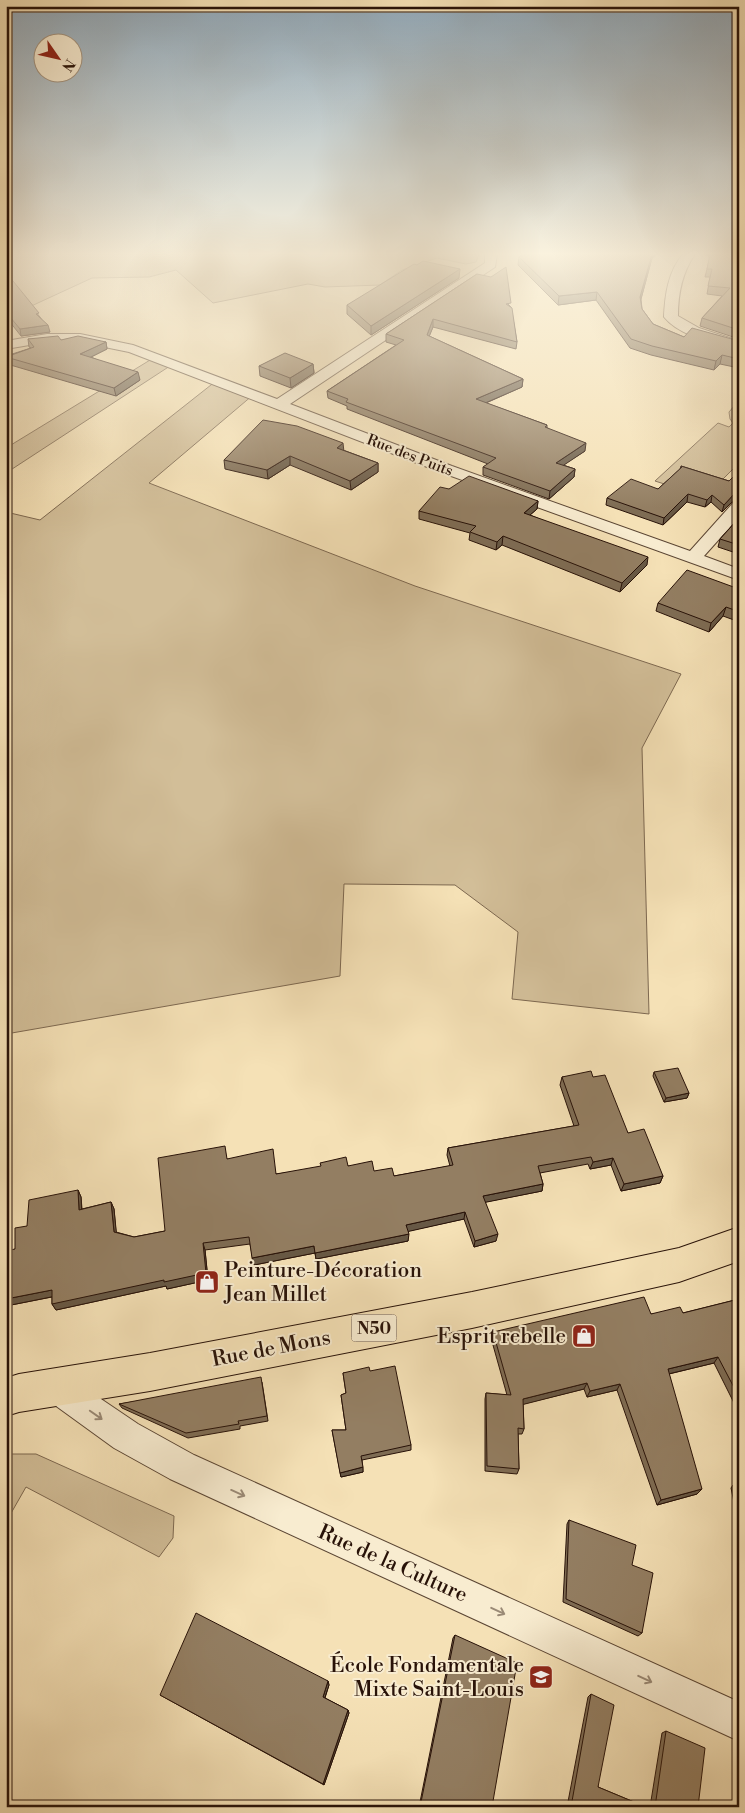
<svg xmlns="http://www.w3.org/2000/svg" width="745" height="1813" font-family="'Libre Bodoni',serif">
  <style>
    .green { fill: #d2be98; stroke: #7d6850 }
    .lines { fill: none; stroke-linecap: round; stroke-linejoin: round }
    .minor-casing { stroke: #5b4634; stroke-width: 2 }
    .primary-casing { stroke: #281208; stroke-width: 2 }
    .minor { fill: #f8ecd0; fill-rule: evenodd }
    .primary { fill: #f5e1b6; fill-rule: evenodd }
    .wall { fill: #7e6c54; stroke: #281208 }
    .shaded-wall { fill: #675845; stroke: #281208 }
    .building { fill: #937e62; stroke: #281208 }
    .oneway { stroke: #9a8a76 }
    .labels { text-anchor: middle; stroke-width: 4; stroke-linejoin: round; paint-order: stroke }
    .far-street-label { font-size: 15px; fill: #281208; stroke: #f8ecd0 }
    .shield { fill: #f8ecd0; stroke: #665344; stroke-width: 1 }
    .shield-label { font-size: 16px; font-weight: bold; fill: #281208 }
    .near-poi-label { font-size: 21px; fill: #281208; stroke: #f8ecd0; text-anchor: end }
    .near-street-label { font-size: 21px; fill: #281208; stroke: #f8ecd0 }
  </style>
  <rect width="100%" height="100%" fill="#f5e1b6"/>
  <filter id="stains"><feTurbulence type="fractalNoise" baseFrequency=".004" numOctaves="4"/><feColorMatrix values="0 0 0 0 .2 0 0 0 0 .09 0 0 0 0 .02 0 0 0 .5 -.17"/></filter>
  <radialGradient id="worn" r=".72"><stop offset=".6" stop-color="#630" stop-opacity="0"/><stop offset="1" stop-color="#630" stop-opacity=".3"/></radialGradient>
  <!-- green -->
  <path class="green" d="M 12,254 L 479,254 L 476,262 L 466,264 L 437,258 L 402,270 L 380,285 L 325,287 L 308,284 L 213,303 L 176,270 L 149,277 L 92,278 L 27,308 L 6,303 L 6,259 Z
    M 155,357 L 173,364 L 6,473 L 6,448 Z
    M 216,381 L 253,395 L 149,483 L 415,586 L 681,674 L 642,748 L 649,1014 L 512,999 L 518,932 L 455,885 L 344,884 L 340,976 L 6,1034 L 6,512 L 40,520 Z
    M 735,405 L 739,405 L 739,463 L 705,497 L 655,481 L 718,423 L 729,427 L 733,423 L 730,419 L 729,412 Z
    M 6,1454 L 36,1454 L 174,1516 L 173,1538 L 159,1557 L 26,1487 L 6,1522 Z"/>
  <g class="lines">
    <defs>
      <path id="minor" d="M 485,254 L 497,254 L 495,267 L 290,404 L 452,466 L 690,551 L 733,503 L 739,502 L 739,517 L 704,556 L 739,569 L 739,580 L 440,472 L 129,352 L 80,342 L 47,342 L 6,349 L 6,341 L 47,334 L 80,334 L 133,345 L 277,399 L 485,263 Z
        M 683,254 L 695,254 C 682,273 678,293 678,316 L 699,328 L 739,341 L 739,349 C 715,343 680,337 664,317 C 665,295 668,272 683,254 Z
        M 56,1371 L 67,1376 L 138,1424 L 194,1455 L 739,1702 L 739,1741 L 170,1479 L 114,1448 L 45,1398 L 40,1387 L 45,1376 Z"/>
      <path id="primary" d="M 739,1227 L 739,1261 L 679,1282 L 472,1328 L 150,1391 L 19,1412 L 6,1416 L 6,1378 L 19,1374 L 150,1353 L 472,1292 L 679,1248 Z"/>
    </defs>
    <!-- minor casing -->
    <use href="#minor" class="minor-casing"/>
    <!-- primary casing -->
    <use href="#primary" class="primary-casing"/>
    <!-- minor -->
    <use href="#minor" class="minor"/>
    <!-- primary -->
    <use href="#primary" class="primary"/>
  </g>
  <!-- wall -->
  <path class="wall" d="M 523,254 L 657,254 L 652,258 L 641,299 L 642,309 L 653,324 L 684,337 L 739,341 L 739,368 L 720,364 L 714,370 L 651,355 L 630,348 L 596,300 L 558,305 L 518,265 L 519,257 Z
    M 704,254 L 739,254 L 739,339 L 700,326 L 702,318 L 722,296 L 707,294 L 710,277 L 705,277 L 710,257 Z
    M 477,274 L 511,307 L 517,342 L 516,349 L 433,327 L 429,336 L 523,379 L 522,387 L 486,403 L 547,425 L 547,428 L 585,451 L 563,465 L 575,469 L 574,477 L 549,499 L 483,475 L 483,467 L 488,464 L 347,409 L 347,406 L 328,398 L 327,391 L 396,345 L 386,342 L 386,334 Z
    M 6,277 L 40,317 L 50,332 L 21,336 L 6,317 Z
    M 459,278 L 371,335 L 347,314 L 347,305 Z
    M 28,339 L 106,342 L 107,349 L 91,357 L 140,380 L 116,396 L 7,364 L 6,356 L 31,348 L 29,347 Z
    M 313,364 L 314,373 L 291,388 L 260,376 L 259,366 Z
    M 343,450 L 378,463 L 378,472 L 351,490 L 290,465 L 268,479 L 225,469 L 224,460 Z
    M 681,466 L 729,481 L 739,471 L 739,500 L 732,502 L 722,512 L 711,502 L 705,507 L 687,502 L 663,525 L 606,505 L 607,498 L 658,489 L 680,469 Z
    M 449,489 L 538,501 L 537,509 L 530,515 L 647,565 L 620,592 L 502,545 L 496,550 L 469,540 L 470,533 L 419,519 L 419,511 Z
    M 739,518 L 739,554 L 718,547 L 720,539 Z
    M 739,589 L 739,614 L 734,620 L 723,616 L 709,632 L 656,611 L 658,603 Z
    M 654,1072 L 689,1093 L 687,1098 L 664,1102 L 653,1076 Z
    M 562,1077 L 593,1077 L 628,1133 L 663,1176 L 660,1183 L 621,1191 L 611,1165 L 590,1169 L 588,1164 L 540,1173 L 543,1184 L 542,1191 L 485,1202 L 496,1241 L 474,1247 L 464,1219 L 408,1231 L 408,1241 L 316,1259 L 315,1253 L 254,1265 L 250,1244 L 205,1250 L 208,1280 L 167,1289 L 166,1286 L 56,1310 L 52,1304 L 52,1297 L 6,1306 L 15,1249 L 27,1226 L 78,1190 L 81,1197 L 82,1209 L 111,1202 L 114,1209 L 116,1232 L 134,1237 L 165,1231 L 227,1159 L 276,1174 L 348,1166 L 394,1176 L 450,1166 L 447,1155 L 448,1148 L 574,1126 L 560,1085 Z
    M 739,1277 L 739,1287 L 736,1281 Z
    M 739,1299 L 739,1404 L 735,1405 L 714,1363 L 669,1374 L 697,1494 L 657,1505 L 617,1390 L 587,1397 L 584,1389 L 523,1404 L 524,1429 L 522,1434 L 518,1434 L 519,1469 L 517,1474 L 485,1471 L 485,1399 L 486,1393 L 507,1395 L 491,1338 L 493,1332 L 651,1314 L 683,1313 Z
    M 370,1371 L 411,1445 L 411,1450 L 362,1460 L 363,1472 L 341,1477 L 332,1430 L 346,1430 L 341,1395 L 346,1393 L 343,1373 Z
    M 262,1382 L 268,1421 L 240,1426 L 240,1429 L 188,1438 L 122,1408 L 119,1404 Z
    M 733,1485 L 739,1485 L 739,1517 L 737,1517 L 731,1488 Z
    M 569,1520 L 632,1565 L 642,1633 L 638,1636 L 563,1602 L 567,1524 Z
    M 455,1635 L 492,1807 L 419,1807 L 453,1638 Z
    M 328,1681 L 329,1685 L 325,1698 L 348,1710 L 349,1713 L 324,1785 L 160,1695 Z
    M 591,1694 L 598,1787 L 646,1807 L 567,1807 L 588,1697 Z
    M 666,1731 L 698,1807 L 650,1807 L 662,1733 Z"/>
  <!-- shaded-wall -->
  <path class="shaded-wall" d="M 652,254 L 657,254 L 652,258 L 639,306 L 640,297 Z
    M 460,269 L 459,278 L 371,335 L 371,326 Z
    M 597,292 L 596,300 L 558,305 L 559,296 Z
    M 433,319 L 433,327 L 427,342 L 427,335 Z
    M 48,325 L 50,332 L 21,336 L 20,329 Z
    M 106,342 L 107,349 L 81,362 L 80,354 Z
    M 722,355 L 720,364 L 714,370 L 716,361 Z
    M 313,364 L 314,373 L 291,388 L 290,378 Z
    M 138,372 L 140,380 L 116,396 L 114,388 Z
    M 523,379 L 522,387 L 476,407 L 476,399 Z
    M 343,443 L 344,452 L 337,448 Z
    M 586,443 L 585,451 L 555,471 L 556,463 Z
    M 290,456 L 290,465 L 268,479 L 267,470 Z
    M 378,463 L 378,472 L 351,490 L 350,481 Z
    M 575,469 L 574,477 L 549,499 L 550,491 Z
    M 739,493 L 739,500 L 732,502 L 722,512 L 724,505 L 734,494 Z
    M 688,494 L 687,502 L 663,525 L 664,518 Z
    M 712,495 L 711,502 L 705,507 L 707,500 Z
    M 538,501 L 537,509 L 523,521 L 524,513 Z
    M 503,536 L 502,545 L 496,550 L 497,542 Z
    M 648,557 L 647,565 L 620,592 L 622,583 Z
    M 726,607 L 723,616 L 709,632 L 711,623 Z
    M 739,609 L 739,614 L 734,620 L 737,611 Z
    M 689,1093 L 687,1098 L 664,1102 L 666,1098 Z
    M 613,1158 L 611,1165 L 590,1169 L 593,1162 Z
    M 663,1176 L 660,1183 L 621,1191 L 624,1184 Z
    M 543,1184 L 542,1191 L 482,1203 L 483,1196 Z
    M 78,1190 L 81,1197 L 82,1217 L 79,1210 Z
    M 111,1202 L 114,1209 L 117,1239 L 114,1232 Z
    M 465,1212 L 464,1219 L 406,1232 L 406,1225 Z
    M 409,1234 L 408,1241 L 316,1259 L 315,1253 Z
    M 498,1234 L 496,1241 L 474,1247 L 475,1241 Z
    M 203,1243 L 205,1250 L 208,1280 L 167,1289 L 166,1286 L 56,1310 L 52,1304 Z
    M 314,1246 L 315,1253 L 254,1265 L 252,1258 Z
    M 52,1290 L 56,1296 L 6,1306 L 6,1299 Z
    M 718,1357 L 714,1363 L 664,1375 L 668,1369 Z
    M 587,1383 L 584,1389 L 521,1405 L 523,1399 Z
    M 620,1384 L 617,1390 L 587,1397 L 590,1391 Z
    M 363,1467 L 363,1472 L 341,1477 L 340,1473 Z
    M 702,1489 L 697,1494 L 657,1505 L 661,1500 Z
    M 328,1681 L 329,1685 L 324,1700 L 323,1697 Z
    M 348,1710 L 349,1713 L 324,1785 L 323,1784 Z"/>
  <!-- building -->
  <path class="building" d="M 523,254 L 652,254 L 640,297 L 642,309 L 653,324 L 684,337 L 692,328 L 739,341 L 739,359 L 722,355 L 716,361 L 652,346 L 631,339 L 597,292 L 559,296 L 519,257 Z
    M 710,254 L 739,254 L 739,330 L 702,318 L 730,288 L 708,286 L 712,269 L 707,269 Z
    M 423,261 L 460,269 L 371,326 L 347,305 L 414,264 L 417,265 Z
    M 506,267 L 511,303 L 506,304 L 512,308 L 517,342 L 433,319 L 427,335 L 523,379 L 476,399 L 547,425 L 545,427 L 586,443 L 556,463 L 575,469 L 550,491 L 483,467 L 496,458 L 346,402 L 348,399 L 327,391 L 404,340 L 386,334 L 477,274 L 491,277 Z
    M 9,276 L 39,313 L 36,314 L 48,325 L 20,329 L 6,312 L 6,277 Z
    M 58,336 L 61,340 L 78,336 L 106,342 L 80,354 L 138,372 L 114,388 L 6,357 L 34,347 L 28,339 Z
    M 285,353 L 313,364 L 290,378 L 259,366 Z
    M 263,420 L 297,426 L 343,443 L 337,448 L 378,463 L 350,481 L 290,456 L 267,470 L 224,460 Z
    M 681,466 L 729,481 L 739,471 L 739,493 L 734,494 L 724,505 L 712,495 L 707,500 L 688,494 L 664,518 L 607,498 L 631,479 L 658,489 L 682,467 Z
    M 469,476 L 538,501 L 524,513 L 648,557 L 622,583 L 503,536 L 497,542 L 470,532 L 476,526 L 419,511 L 440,487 L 449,489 Z
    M 739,518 L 739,545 L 720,539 Z
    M 687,570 L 739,589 L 739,609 L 737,611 L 726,607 L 711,623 L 658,603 Z
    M 678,1068 L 689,1093 L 666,1098 L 654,1072 Z
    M 591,1071 L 593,1077 L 605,1075 L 628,1133 L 644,1129 L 663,1176 L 624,1184 L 613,1158 L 593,1162 L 591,1157 L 538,1166 L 543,1184 L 483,1196 L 498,1234 L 475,1241 L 465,1212 L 406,1225 L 409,1234 L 315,1253 L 314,1246 L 252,1258 L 249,1237 L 203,1243 L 206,1273 L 164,1282 L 164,1280 L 52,1304 L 52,1290 L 6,1299 L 6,1251 L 15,1249 L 15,1228 L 27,1226 L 29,1200 L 78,1190 L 79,1210 L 111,1202 L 114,1232 L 134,1237 L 165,1231 L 158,1158 L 225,1146 L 227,1159 L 273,1149 L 276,1174 L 321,1166 L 320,1163 L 346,1157 L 348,1166 L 372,1161 L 374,1171 L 392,1168 L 394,1176 L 453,1165 L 448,1148 L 579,1125 L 562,1077 Z
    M 644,1297 L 651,1314 L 680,1307 L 683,1313 L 739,1299 L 739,1397 L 718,1357 L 668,1369 L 702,1489 L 661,1500 L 620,1384 L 590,1391 L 587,1383 L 523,1399 L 524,1429 L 518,1428 L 519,1469 L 487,1466 L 486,1393 L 511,1395 L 493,1332 Z
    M 395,1366 L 411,1445 L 361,1456 L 363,1467 L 340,1473 L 332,1430 L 346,1430 L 341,1395 L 346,1393 L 343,1373 L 369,1367 L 370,1371 Z
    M 261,1377 L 267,1416 L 238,1421 L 239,1424 L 186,1433 L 119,1404 Z
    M 733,1485 L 739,1485 L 739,1509 Z
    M 569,1520 L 636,1545 L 632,1565 L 653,1573 L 642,1633 L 566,1599 Z
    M 196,1613 L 328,1681 L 323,1697 L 348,1710 L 323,1784 L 160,1695 Z
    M 455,1635 L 517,1663 L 492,1807 L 420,1807 Z
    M 591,1694 L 614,1705 L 598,1787 L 646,1807 L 571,1807 Z
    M 666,1731 L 705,1748 L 698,1807 L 655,1807 Z"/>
  <!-- one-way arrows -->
  <defs><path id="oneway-shaft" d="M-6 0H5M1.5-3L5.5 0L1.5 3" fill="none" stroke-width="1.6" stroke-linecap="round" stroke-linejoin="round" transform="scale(1.25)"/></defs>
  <g class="oneway">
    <use href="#oneway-shaft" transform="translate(96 1415) rotate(35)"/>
    <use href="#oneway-shaft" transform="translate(238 1493) rotate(24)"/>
    <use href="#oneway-shaft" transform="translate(498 1611) rotate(25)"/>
    <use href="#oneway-shaft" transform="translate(645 1679) rotate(25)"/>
  </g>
  <!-- sky -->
  <linearGradient id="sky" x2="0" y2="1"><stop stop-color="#91aabc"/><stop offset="0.5" stop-color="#faf2de"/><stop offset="1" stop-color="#faf2de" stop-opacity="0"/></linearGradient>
  <rect width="745" height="508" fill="url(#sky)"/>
  <!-- icons -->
  <defs>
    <symbol id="shop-square" viewBox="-11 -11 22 22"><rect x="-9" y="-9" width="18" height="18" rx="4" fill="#8f2418" stroke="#f8ecd0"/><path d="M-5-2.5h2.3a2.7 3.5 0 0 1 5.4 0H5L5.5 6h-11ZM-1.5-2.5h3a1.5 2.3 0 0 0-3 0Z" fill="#fff"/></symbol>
    <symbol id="school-square" viewBox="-11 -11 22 22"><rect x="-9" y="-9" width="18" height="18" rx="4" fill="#8f2418" stroke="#f8ecd0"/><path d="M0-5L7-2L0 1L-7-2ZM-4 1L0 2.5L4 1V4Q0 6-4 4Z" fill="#fff"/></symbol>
  </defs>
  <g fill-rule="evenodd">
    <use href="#shop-square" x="193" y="1268" width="28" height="28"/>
    <use href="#shop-square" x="570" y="1322" width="28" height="28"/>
    <use href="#school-square" x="527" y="1663" width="28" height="28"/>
  </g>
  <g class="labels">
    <!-- far-street labels -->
    <g class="far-street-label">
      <text transform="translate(410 455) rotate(21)" y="5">Rue des Puits</text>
    </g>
    <!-- shield labels -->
    <rect class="shield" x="351.5" y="1314.5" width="45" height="27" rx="4"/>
    <g class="shield-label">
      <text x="374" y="1334">N50</text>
    </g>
    <!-- near-poi labels -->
    <g class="near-poi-label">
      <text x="224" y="1277" text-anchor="start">Peinture-Décoration<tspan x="224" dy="24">Jean Millet</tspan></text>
      <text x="566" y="1343">Esprit rebelle</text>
      <text x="524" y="1672">École Fondamentale<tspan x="524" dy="24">Mixte Saint-Louis</tspan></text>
    </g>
    <!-- near-street labels -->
    <g class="near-street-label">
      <text transform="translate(271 1348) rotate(-11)" y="7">Rue de Mons</text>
      <text transform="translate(393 1563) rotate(24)" y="7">Rue de la Culture</text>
    </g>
  </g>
  <!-- margin -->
  <rect width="745" height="1813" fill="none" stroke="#f5e1b6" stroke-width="25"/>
  <rect x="8" y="8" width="730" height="1798" fill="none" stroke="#281208" stroke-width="2.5"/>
  <rect x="12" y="12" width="720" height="1788" fill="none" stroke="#281208"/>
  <!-- north arrow -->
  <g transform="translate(58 58) rotate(124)"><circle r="24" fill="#f8ecd0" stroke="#a59580"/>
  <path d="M0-4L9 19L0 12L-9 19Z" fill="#8f2418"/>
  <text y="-8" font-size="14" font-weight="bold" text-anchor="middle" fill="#281208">N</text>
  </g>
  <rect width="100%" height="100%" filter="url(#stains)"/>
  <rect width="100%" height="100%" fill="url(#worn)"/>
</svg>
